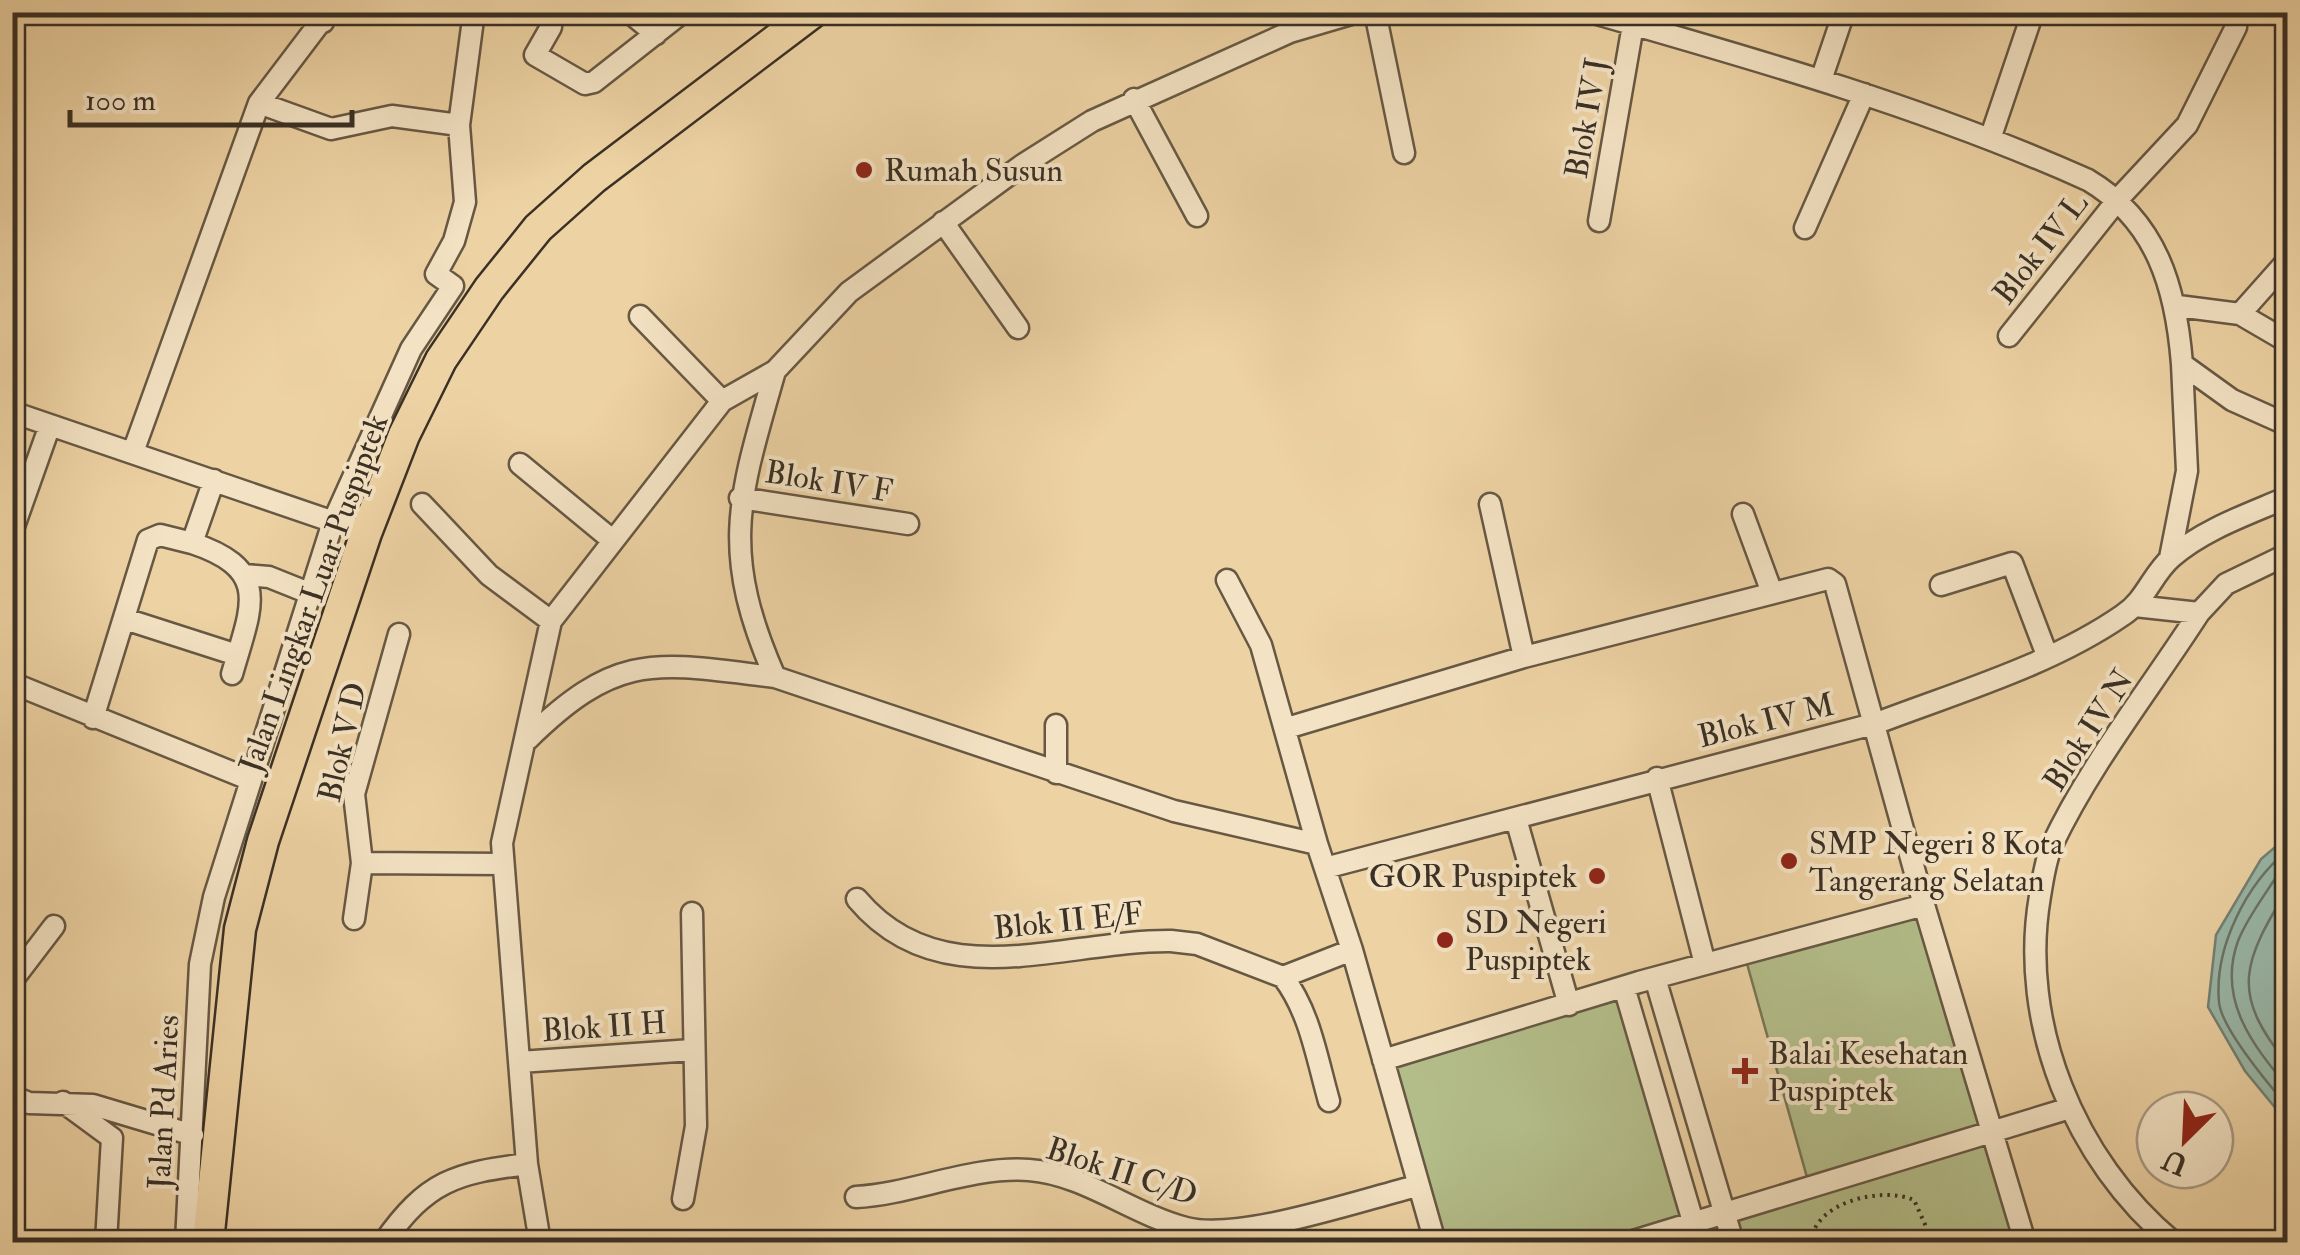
<svg xmlns="http://www.w3.org/2000/svg" width="2300" height="1255" viewBox="0 0 2300 1255" font-family="'IM FELL Double Pica',serif">
<rect width="100%" height="100%" fill="#edd2a3"/>
<filter id="stains"><feTurbulence type="fractalNoise" baseFrequency=".002" numOctaves="4"/><feColorMatrix values="0 0 0 0 .2 0 0 0 0 .09 0 0 0 0 .02 0 0 0 .5 -.17"/></filter>
<radialGradient id="worn" r=".72"><stop offset=".6" stop-color="#630" stop-opacity="0"/><stop offset="1" stop-color="#630" stop-opacity=".3"/></radialGradient>
<path fill="#b3bd89" stroke="#767657" stroke-width="2.5" d="M 1925,905 L 2019,1242 L 1737,1242 L 1728,1211 L 1810,1188 L 1744,953 Z
M 1622,999 L 1690,1242 L 1441,1242 L 1391,1062 Z"/>
<path fill="#99b7a8" stroke="#738174" stroke-width="2.5" d="M 2287,837 L 2287,1122 L 2245,1071 L 2208,1007 L 2216,935 L 2261,859 Z"/>
<g fill="none" stroke-linecap="round" stroke-linejoin="round">
<path stroke="#6a7466" stroke-width="2.5" d="M 2288,850 C 2246,884 2214,948 2219,1002 C 2221,1028 2270,1086 2288,1107
M 2288,866 L 2278,874 C 2265,895 2247,918 2238,941 C 2217,999 2252,1045 2288,1087
M 2288,888 C 2244,961 2228,992 2288,1064"/>
<defs>
<path id="minor" d="M 301,12 L 323,22
M 629,12 L 656,34
M 1375,12 L 1404,153
M 1590,12 C 1758,60 1927,108 2088,180 C 2157,221 2176,288 2182,364 L 2232,400 L 2288,425
M 551,27 L 535,55 L 585,84 L 594,82 L 683,12
M 1821,80 L 1844,12
M 1134,99 L 1197,216
M 259,103 L 331,129 L 392,116 L 459,125
M 1990,139 L 2033,12
M 1599,221 L 1633,25
M 943,222 L 1018,328
M 1805,228 L 1864,94
M 2178,306 L 2240,314 L 2288,342
M 2240,314 L 2288,260
M 640,316 L 722,401
M 2009,336 L 2119,198 L 2187,125 L 2236,27
M 775,371 C 739,497 719,550 775,677 L 1174,811 L 1317,844 L 1352,950 L 1435,1242
M 12,412 L 366,533
M 133,452 L 259,103 L 328,12
M 520,464 L 611,539
M 740,498 L 908,524
M 422,504 L 489,575 L 551,621
M 1490,504 L 1524,657
M 1743,514 L 1771,590
M 12,532 L 50,425
M 192,543 C 273,570 251,607 232,674
M 2170,558 L 2187,471 L 2182,364
M 245,575 L 269,577 L 309,593
M 1227,580 L 1261,645 L 1317,844
M 1941,585 L 2012,563 L 2047,655
M 2135,606 L 2199,613
M 125,619 L 237,655
M 12,683 L 251,780
M 93,718 L 148,540 L 160,535 L 192,543 L 214,480
M 1287,728 L 1524,657 L 1828,579 L 1835,584 L 1924,905 L 1639,982 L 1383,1060
M 528,739 C 619,650 656,663 775,677
M 1056,773 L 1056,725
M 1657,778 L 1705,964
M 1516,819 L 1569,1005
M 362,863 L 503,864
M 1325,868 L 1877,723 C 1958,692 2051,665 2123,615 C 2146,600 2152,574 2172,557 C 2204,529 2249,514 2288,497
M 857,899 C 940,998 1063,940 1171,941 L 1197,944 L 1283,977 L 1352,950
M 1924,905 L 2025,1242
M 354,919 L 362,863 L 354,794 L 399,634
M 1283,977 C 1310,1012 1317,1059 1329,1101
M 1655,978 L 1733,1242
M 12,981 L 54,926
M 1624,987 L 1699,1242
M 520,1062 L 692,1050
M 12,1096 L 29,1103 L 93,1105 L 193,1135
M 63,1102 L 112,1138 L 106,1242
M 856,1197 C 913,1194 970,1166 1029,1170 C 1084,1174 1132,1214 1186,1228 C 1239,1242 1360,1200 1417,1186
M 683,1199 L 696,1126 L 692,913
M 186,1242 L 200,964 L 214,897 L 333,522 L 411,349 L 453,286 L 436,274 L 454,241 L 465,202 L 459,125 L 474,12
M 384,1242 C 427,1181 455,1173 527,1164
M 540,1242 L 527,1164 L 502,843 L 551,621 L 722,401 L 775,371 L 849,292 L 1021,166 L 1092,121 L 1290,32 L 1358,12
M 1630,1242 L 2070,1108
M 2173,1242 C 2075,1161 2018,1023 2040,896 C 2043,879 2045,861 2052,845 C 2091,763 2150,689 2199,613 L 2226,584 L 2288,554"/>
<path id="primary" d="M 208,1242 L 240,929 L 263,841 L 366,533 L 404,435 L 441,360 L 489,289 L 538,228 L 594,178 L 813,12"/>
</defs>
<use href="#minor" stroke="#675844" stroke-width="25"/>
<use href="#primary" stroke="#3a3025" stroke-width="35"/>
<path stroke="#3a3025" stroke-width="4" stroke-dasharray="2.5 5" stroke-linecap="butt" d="M 1791,1242 L 1809,1238
M 1811,1242 C 1814,1202 1882,1186 1914,1200 L 1933,1242"/>
<use href="#minor" stroke="#f3e2c3" stroke-width="20"/>
<use href="#primary" stroke="#edd2a3" stroke-width="30"/>
</g>
<g fill="#8f2418" stroke="#f3e2c3" stroke-width="4">
<circle cx="864" cy="170" r="10"/>
<circle cx="1789" cy="861" r="10"/>
<circle cx="1597" cy="876" r="10"/>
<circle cx="1445" cy="940" r="10"/>
<path d="M1740 1056h10v10h10v10h-10v10h-10v-10h-10v-10h10z"/>
</g>
<g text-anchor="middle" stroke-width="8" stroke-linejoin="round" paint-order="stroke">
<g font-size="32" fill="#3a3025" stroke="#f3e2c3">
<text transform="translate(1586 118) rotate(-80)" y="11">Blok IV J</text>
<text transform="translate(2040 248) rotate(-52)" y="11">Blok IV L</text>
<text transform="translate(829 481) rotate(9)" y="11">Blok IV F</text>
<text transform="translate(313 593) rotate(-70)" y="11">Jalan Lingkar Luar Puspiptek</text>
<text transform="translate(1766 720) rotate(-14)" y="11">Blok IV M</text>
<text transform="translate(2088 730) rotate(-57)" y="11">Blok IV N</text>
<text transform="translate(342 742) rotate(-77)" y="11">Blok V D</text>
<text transform="translate(1068 920) rotate(-6)" y="11">Blok II E/F</text>
<text transform="translate(604 1026) rotate(-4)" y="11">Blok II H</text>
<text transform="translate(163 1102) rotate(-87)" y="11">Jalan Pd Aries</text>
<text transform="translate(1122 1171) rotate(18)" y="11">Blok II C/D</text>
</g>
<g font-size="32" fill="#3a3025" stroke="#f3e2c3" text-anchor="start">
<text x="884" y="181">Rumah Susun</text>
<text x="1809" y="854">SMP Negeri 8 Kota<tspan x="1809" dy="37">Tangerang Selatan</tspan></text>
<text x="1577" y="887" text-anchor="end">GOR Puspiptek</text>
<text x="1465" y="933">SD Negeri<tspan x="1465" dy="37">Puspiptek</tspan></text>
<text x="1768" y="1064">Balai Kesehatan<tspan x="1768" dy="37">Puspiptek</tspan></text>
</g>
</g>
<rect width="2300" height="1255" fill="none" stroke="#edd2a3" stroke-width="50"/>
<rect x="15" y="15" width="2270" height="1225" fill="none" stroke="#3a3025" stroke-width="5"/>
<rect x="25" y="25" width="2250" height="1205" fill="none" stroke="#3a3025" stroke-width="2.5"/>
<g transform="translate(2185 1140) rotate(204)"><circle r="48" fill="#f3e2c3" stroke="#a99b84" stroke-width="2.5"/>
<path d="M0-8L18 38L0 25L-18 38Z" fill="#8f2418"/>
<text y="-15" font-size="28" font-weight="bold" text-anchor="middle" fill="#3a3025">U</text>
</g>
<path d="M70 110v15h282v-15" fill="none" stroke="#3a3025" stroke-width="5"/>
<text x="85" y="110" font-size="30" fill="#3a3025" stroke="#f3e2c3" stroke-width="8" paint-order="stroke">100 m</text>
<rect width="100%" height="100%" filter="url(#stains)"/>
<rect width="100%" height="100%" fill="url(#worn)"/>
</svg>
